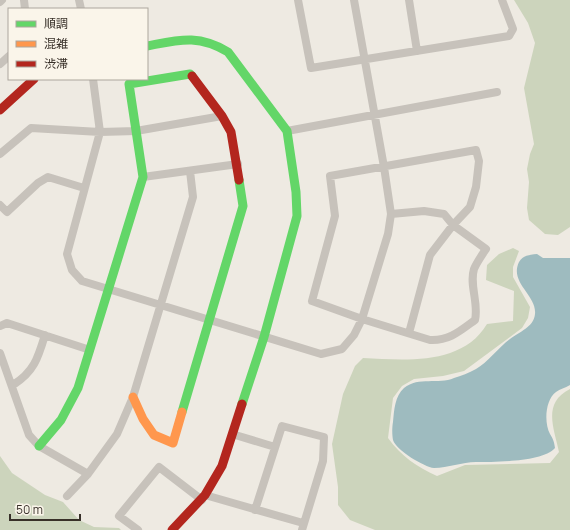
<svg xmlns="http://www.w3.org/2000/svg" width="570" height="530" viewBox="0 0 570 530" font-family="Manrope,'Noto Sans JP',sans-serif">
<rect width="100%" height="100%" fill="#eeeae2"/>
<path fill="#ccd4bc" d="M 514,0 L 570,0 L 570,227 L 558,235 L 545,234 L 529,220 L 527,208 L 529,182 L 527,169 L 530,154 L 534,144 L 524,88 L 535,43 L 528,23 Z
M 513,248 L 519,251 L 513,267 L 513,277 L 530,307 L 528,318 L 522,328 L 464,371 L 443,376 L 414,379 L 402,386 L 393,398 L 388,438 C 401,456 417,467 437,476 L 465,465 L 550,463 L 559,452 C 554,428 542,403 570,389 L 570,530 L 375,530 L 350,520 L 338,505 L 338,487 L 332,444 L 343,394 L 355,366 L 363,358 C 405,360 462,366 487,324 L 513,321 L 514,291 L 486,280 L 487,265 L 499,254 Z
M 0,456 L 12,473 L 45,495 L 63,502 L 79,520 L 94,527 L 119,528 L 121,530 L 0,530 Z"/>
<path fill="#9ebbbf" d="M 537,254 L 543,258 L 570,258 L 570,385 C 565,388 560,389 556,392 C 545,400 544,423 550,434 C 553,439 554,441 555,448 C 543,462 495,462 476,462 C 462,462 448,468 434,468 C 424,467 396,450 393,440 C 392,435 392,427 393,422 C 394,410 395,396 404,388 C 419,376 438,385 454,378 C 461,376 469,373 476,369 C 487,363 499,347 510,339 C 519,332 534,327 535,314 C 537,295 509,283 519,262 C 523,255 529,255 537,254 Z"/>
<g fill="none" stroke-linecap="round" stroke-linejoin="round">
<path stroke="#c7c2bb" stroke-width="8" d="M 24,0 L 25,9
M 79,0 L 81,9
M 298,0 L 311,68 L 509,36 L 513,29 L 502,0
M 409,0 L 417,51
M 0,2 L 2,0
M 0,64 L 9,56
M 93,79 L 100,132 L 67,254 L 72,270 L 82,281 L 321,354 L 342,349 L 354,335 L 362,319 L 388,234 L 391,214 L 384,167 L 354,0
M 287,131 L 497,92
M 0,154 L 31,128 L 100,132 L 136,131 L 222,116
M 143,177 L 238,164
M 0,205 L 7,212 L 38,183 L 48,177 L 84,188
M 391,214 L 424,211 L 444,214 L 453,225 L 486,249 C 482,255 477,262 474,269 C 469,285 479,303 475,320 C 460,331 449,341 430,340 L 362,319 L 312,301 L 335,216 L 330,176 L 476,150 L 479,161 L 476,187 L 470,207 L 453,225 L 430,255 L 409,333
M 0,326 L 7,323 L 90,350
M 0,353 L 29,435 L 39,446 L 88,474
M 13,385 C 34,372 38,358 45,335
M 232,434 L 275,447
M 205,495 L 303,523
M 67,496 L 88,474 L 117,434 L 133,397 L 193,197 L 190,171
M 255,510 L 282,426 L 324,437 L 323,461 L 302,530
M 138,530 L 119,516 L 159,467 L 202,500"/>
<path stroke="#63d668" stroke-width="9" d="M 147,46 C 179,40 198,34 228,52 L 287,131 L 296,192 L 297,216 L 264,337 L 242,404
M 182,412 L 243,206 L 239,180
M 39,446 L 61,420 L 78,388 L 143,177 L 129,84 L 190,74 L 192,76"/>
<path stroke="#ff974d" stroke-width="9" d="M 133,397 L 143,419 L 154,435 L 173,443 L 182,412"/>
<path stroke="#b3261e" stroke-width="9" d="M 192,76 L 222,116 L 231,132 L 239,180
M 0,110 L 34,79
M 172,530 L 205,495 L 222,466 L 242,404"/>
</g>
<rect x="8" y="8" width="140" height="72" fill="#faf5ea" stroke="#aca69d"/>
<rect x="16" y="21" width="20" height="6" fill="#63d668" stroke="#aca69d"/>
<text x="44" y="28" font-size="12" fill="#383029">順調</text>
<rect x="16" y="41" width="20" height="6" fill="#ff974d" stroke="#aca69d"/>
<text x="44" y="48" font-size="12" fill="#383029">混雑</text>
<rect x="16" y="61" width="20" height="6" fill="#b3261e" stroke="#aca69d"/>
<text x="44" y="68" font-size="12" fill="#383029">渋滞</text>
<path d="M10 514v6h70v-6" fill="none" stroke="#383029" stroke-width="2"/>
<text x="16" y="514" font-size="12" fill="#383029" stroke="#faf5ea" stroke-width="3" paint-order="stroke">50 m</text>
</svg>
